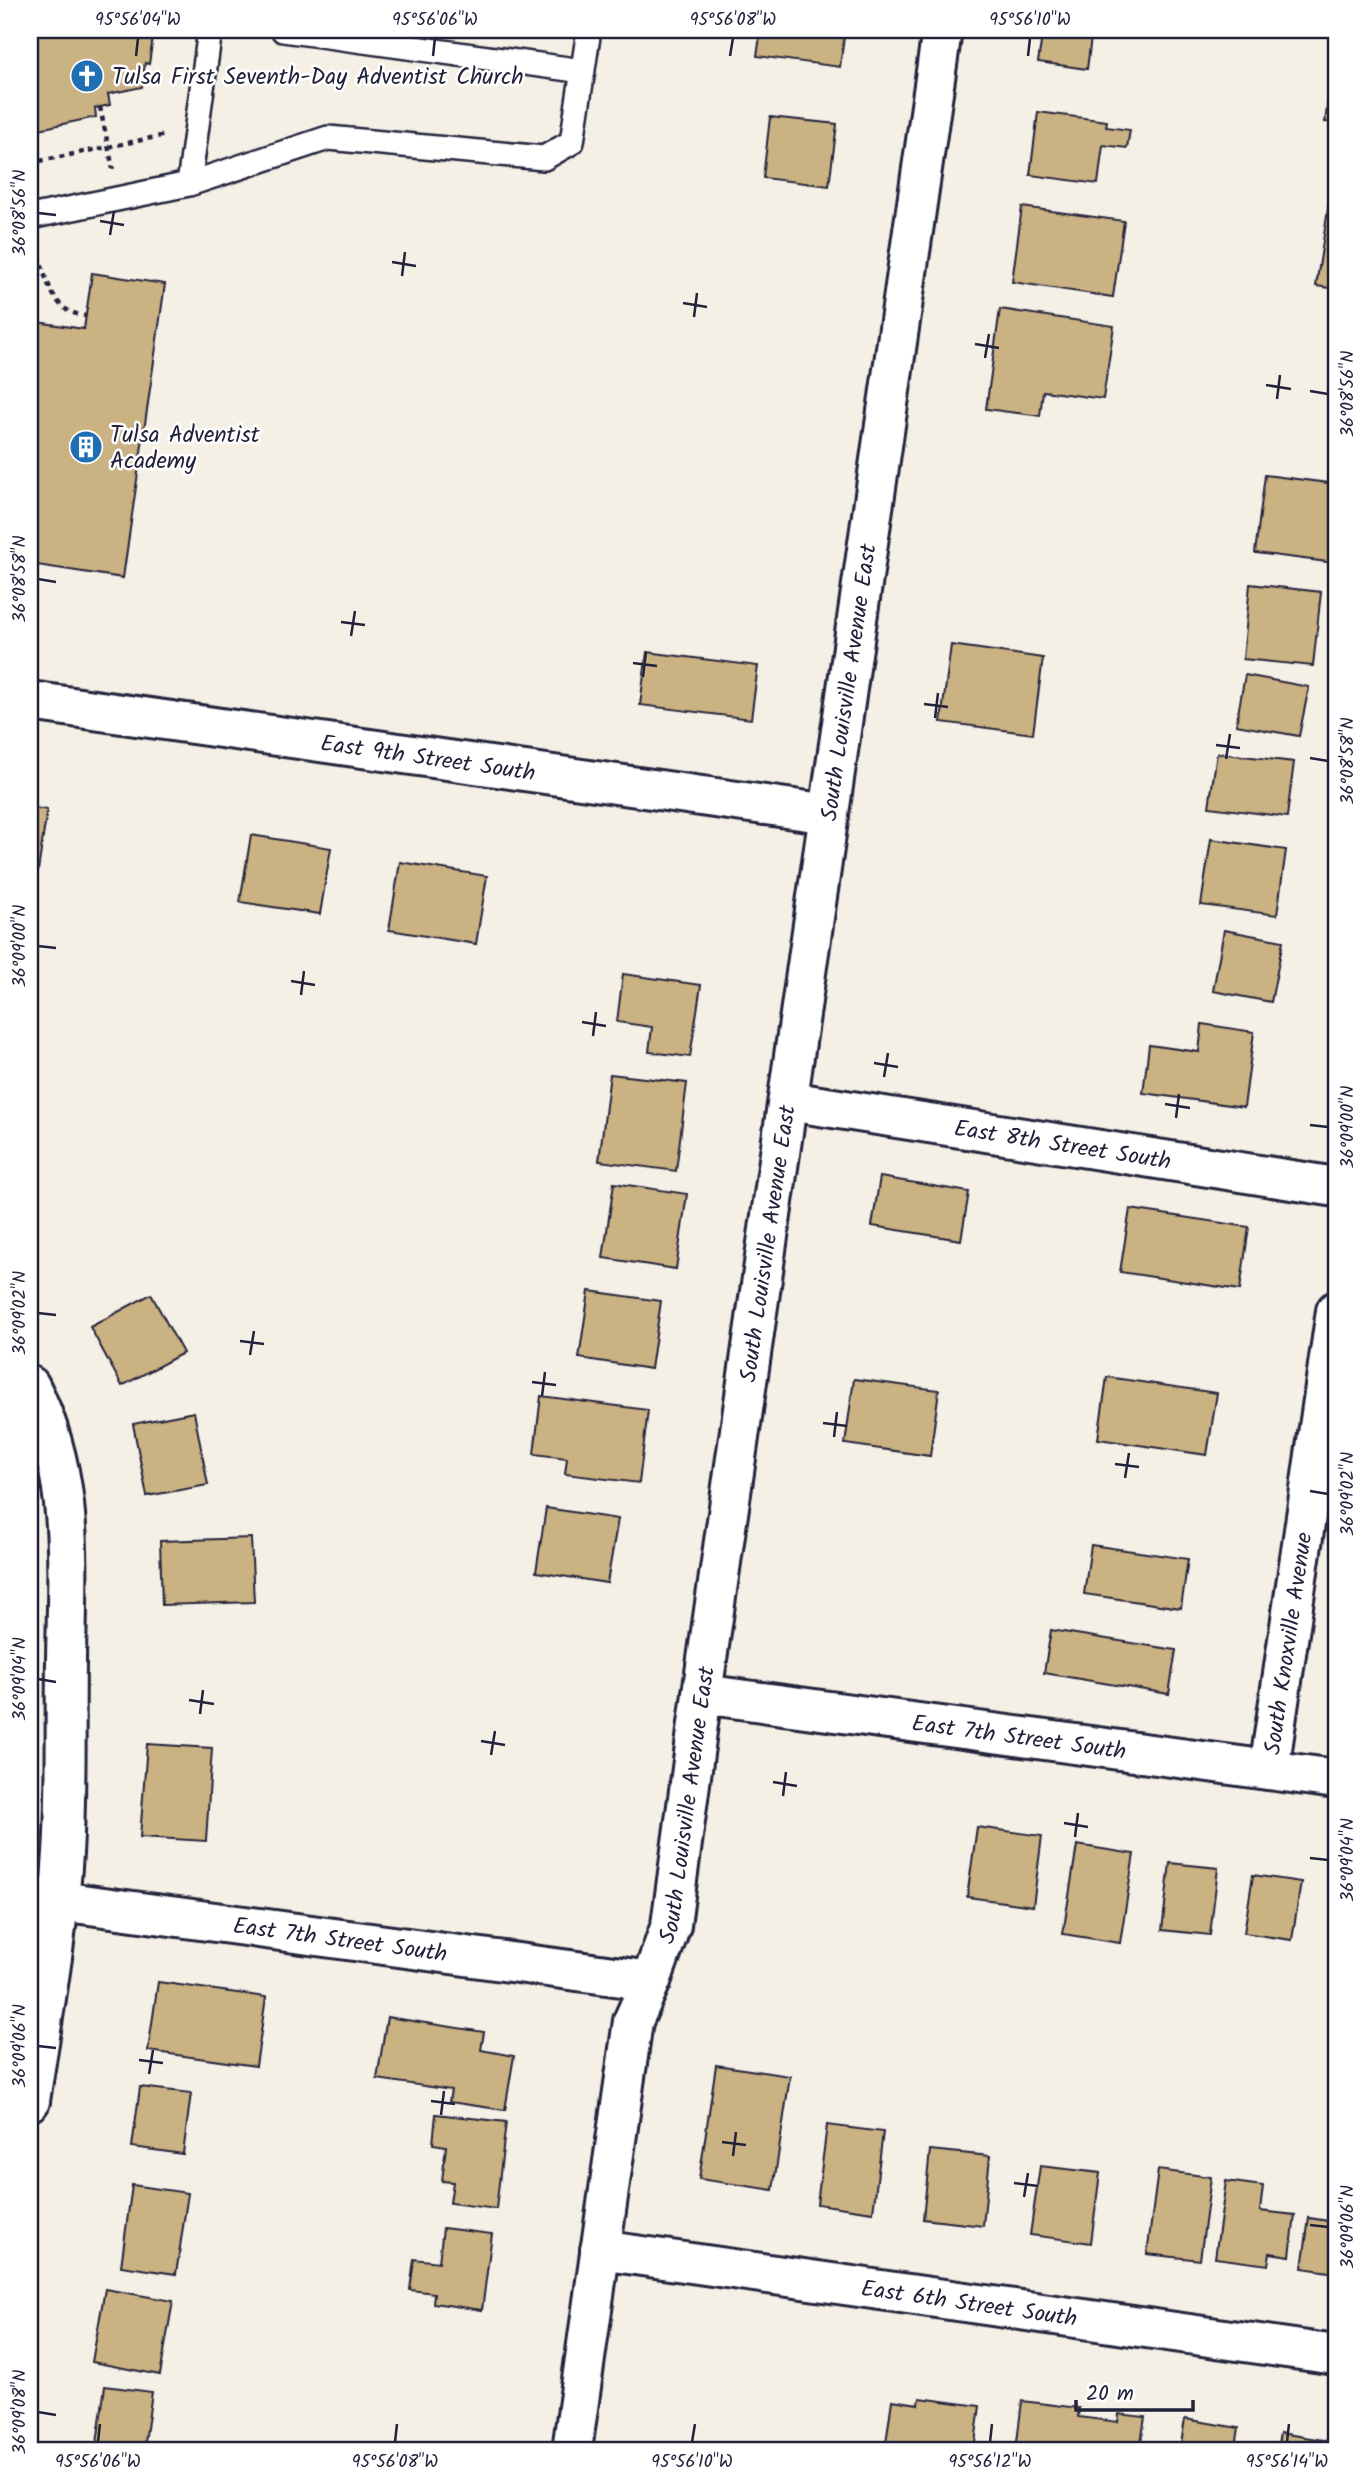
<svg xmlns="http://www.w3.org/2000/svg" width="1366" height="2480" viewBox="0 0 1366 2480" font-family="Kalam,sans-serif">
<rect width="100%" height="100%" fill="#f5f0e6"/>
<filter id="ink" filterUnits="userSpaceOnUse"><feTurbulence type="fractalNoise" baseFrequency=".0143" numOctaves="2"/><feDisplacementMap in="SourceGraphic" scale="14" xChannelSelector="R" yChannelSelector="G"/><feConvolveMatrix kernelMatrix="1 2 1 2 8 2 1 2 1" color-interpolation-filters="sRGB"/></filter>
<g filter="url(#ink)">
<path fill="#cbb282" stroke="#22223b" stroke-width="2" d="M 30,30 L 154,30 L 149,64 L 145,63 L 142,87 L 108,94 L 110,105 L 95,108 L 96,117 L 30,131 Z
M 761,30 L 845,30 L 840,67 L 757,56 Z
M 1043,30 L 1092,30 L 1087,69 L 1038,62 Z
M 1332,70 L 1336,71 L 1336,123 L 1325,122 Z
M 1038,112 L 1107,121 L 1106,127 L 1130,130 L 1127,148 L 1103,145 L 1098,184 L 1030,175 Z
M 770,117 L 837,124 L 829,186 L 763,178 Z
M 1329,203 L 1336,205 L 1336,289 L 1316,286 Z
M 1022,207 L 1124,221 L 1113,297 L 1012,282 Z
M 92,273 L 165,284 L 123,578 L 30,564 L 30,321 L 84,329 Z
M 1000,309 L 1114,326 L 1103,399 L 1043,391 L 1040,416 L 986,409 Z
M 1265,475 L 1336,484 L 1336,563 L 1255,553 Z
M 1250,584 L 1321,592 L 1313,666 L 1243,659 Z
M 951,645 L 1043,658 L 1033,734 L 941,722 Z
M 647,652 L 758,666 L 751,719 L 640,705 Z
M 1245,675 L 1309,687 L 1299,736 L 1236,725 Z
M 1217,753 L 1294,762 L 1287,817 L 1209,807 Z
M 30,807 L 47,810 L 38,871 L 30,870 Z
M 251,835 L 331,848 L 320,914 L 240,902 Z
M 1211,839 L 1286,850 L 1277,915 L 1201,905 Z
M 400,862 L 487,876 L 476,944 L 389,930 Z
M 1224,930 L 1283,941 L 1271,1002 L 1213,991 Z
M 623,974 L 701,985 L 690,1057 L 649,1052 L 652,1027 L 617,1022 Z
M 1202,1024 L 1254,1032 L 1244,1107 L 1143,1093 L 1149,1045 L 1199,1052 Z
M 610,1074 L 687,1083 L 676,1171 L 599,1161 Z
M 880,1177 L 969,1192 L 961,1240 L 872,1226 Z
M 614,1183 L 687,1194 L 676,1269 L 603,1258 Z
M 1130,1209 L 1249,1227 L 1240,1290 L 1120,1272 Z
M 589,1291 L 661,1301 L 651,1369 L 579,1358 Z
M 151,1294 L 183,1353 L 122,1386 L 90,1327 Z
M 1107,1377 L 1217,1393 L 1207,1455 L 1098,1439 Z
M 854,1379 L 939,1390 L 930,1456 L 845,1444 Z
M 541,1396 L 648,1410 L 639,1483 L 565,1474 L 567,1458 L 534,1454 Z
M 194,1412 L 208,1485 L 147,1496 L 133,1424 Z
M 546,1508 L 618,1519 L 607,1583 L 536,1572 Z
M 251,1538 L 254,1602 L 162,1605 L 160,1541 Z
M 1091,1545 L 1188,1559 L 1181,1608 L 1084,1594 Z
M 1051,1630 L 1176,1650 L 1169,1694 L 1044,1673 Z
M 147,1744 L 212,1748 L 206,1841 L 140,1837 Z
M 977,1827 L 1042,1836 L 1033,1906 L 967,1897 Z
M 1077,1845 L 1134,1854 L 1120,1943 L 1063,1934 Z
M 1170,1863 L 1218,1868 L 1210,1935 L 1162,1930 Z
M 1253,1875 L 1301,1882 L 1292,1940 L 1244,1933 Z
M 158,1982 L 266,1997 L 256,2066 L 148,2051 Z
M 387,2017 L 484,2032 L 481,2050 L 514,2056 L 505,2110 L 449,2102 L 451,2090 L 377,2079 Z
M 716,2065 L 790,2076 L 773,2190 L 699,2179 Z
M 140,2087 L 191,2093 L 183,2154 L 132,2147 Z
M 436,2114 L 506,2122 L 496,2209 L 450,2203 L 453,2182 L 442,2181 L 446,2146 L 433,2144 Z
M 827,2125 L 883,2132 L 873,2212 L 817,2204 Z
M 930,2150 L 990,2156 L 983,2226 L 923,2219 Z
M 1040,2166 L 1100,2173 L 1091,2243 L 1030,2235 Z
M 1158,2170 L 1211,2177 L 1200,2260 L 1147,2254 Z
M 1226,2181 L 1263,2186 L 1260,2211 L 1295,2215 L 1290,2256 L 1270,2253 L 1268,2265 L 1215,2258 Z
M 1335,2181 L 1336,2182 L 1336,2211 L 1331,2210 Z
M 132,2185 L 188,2193 L 176,2274 L 121,2266 Z
M 1336,2213 L 1336,2273 L 1302,2268 L 1309,2218 L 1335,2222 Z
M 443,2228 L 492,2234 L 482,2310 L 433,2303 L 434,2293 L 410,2290 L 414,2259 L 439,2262 Z
M 105,2289 L 173,2301 L 160,2375 L 92,2362 Z
M 105,2386 L 152,2392 L 144,2450 L 96,2450 Z
M 920,2398 L 980,2406 L 974,2450 L 885,2450 L 892,2400 L 919,2404 Z
M 1022,2401 L 1079,2408 L 1078,2417 L 1118,2422 L 1119,2414 L 1145,2417 L 1140,2450 L 1016,2450 Z
M 1185,2419 L 1239,2428 L 1236,2446 L 1254,2450 L 1180,2450 Z
M 1280,2433 L 1336,2442 L 1335,2450 L 1277,2450 Z"/>
<g fill="none" stroke-linecap="round" stroke-linejoin="round">
<defs>
<path id="service" d="M 283,30 L 583,71
M 189,184 L 210,30
M 30,217 L 189,184 L 328,138 L 544,158 L 572,142 L 589,30"/>
<g id="minor">
<path id="s1" d="M 30,701 L 829,814"/>
<path id="s2" d="M 788,1101 L 1336,1187"/>
<path d="M 30,1386 C 76,1477 67,1563 66,1662 C 65,1725 67,1790 63,1853 C 58,1936 42,2019 30,2101"/>
<path id="s3" d="M 702,1694 L 1336,1779"/>
<path id="s4" d="M 1269,1770 L 1336,1311"/>
<path id="s5" d="M 30,1897 L 651,1981"/>
<path id="s6" d="M 600,2250 L 1336,2355"/>
<path id="s7" d="M 572,2450 L 633,2021 L 651,1981 L 671,1925 L 702,1694 L 942,30"/>
</g>
</defs>
<use href="#service" stroke="#22223b" stroke-width="28"/>
<use href="#minor" stroke="#22223b" stroke-width="44"/>
<path stroke="#22223b" stroke-width="4.5" stroke-dasharray="5 5" stroke-linecap="butt" d="M 100,107 L 113,169
M 30,163 L 166,135
M 37,245 C 41,265 50,302 69,311 C 74,314 81,315 86,316"/>
<use href="#service" stroke="#fff" stroke-width="23"/>
<use href="#minor" stroke="#fff" stroke-width="38"/>
</g>
</g>
<path fill="none" stroke="#22223b" stroke-width="2.5" d="M 136,56 L 138,38M 433,56 L 435,38M 730,56 L 733,38M 1028,56 L 1030,38M 38,213 L 56,215M 100,221 L 124,225M 110,235 L 114,211M 392,262 L 416,266M 402,276 L 405,252M 683,303 L 707,307M 694,317 L 697,293M 975,344 L 999,348M 985,358 L 989,334M 1266,385 L 1291,389M 1310,391 L 1328,394M 1277,399 L 1280,375M 38,579 L 56,582M 341,622 L 365,625M 351,636 L 355,611M 633,663 L 657,666M 643,677 L 646,652M 924,704 L 948,707M 935,718 L 938,693M 1216,745 L 1240,748M 1310,758 L 1328,761M 1226,759 L 1230,734M 38,946 L 56,948M 291,981 L 315,985M 301,995 L 304,971M 582,1022 L 606,1026M 593,1036 L 596,1012M 874,1063 L 898,1067M 884,1077 L 888,1053M 1165,1104 L 1190,1108M 1176,1118 L 1179,1094M 1310,1125 L 1328,1127M 38,1313 L 56,1315M 240,1341 L 264,1344M 250,1355 L 254,1331M 532,1382 L 556,1385M 542,1396 L 545,1372M 823,1423 L 847,1426M 834,1437 L 837,1412M 1115,1464 L 1139,1467M 1125,1478 L 1129,1453M 1310,1491 L 1328,1494M 38,1679 L 56,1682M 189,1700 L 214,1704M 200,1714 L 203,1690M 481,1741 L 505,1745M 491,1755 L 495,1731M 773,1782 L 797,1786M 783,1796 L 786,1772M 1064,1823 L 1088,1827M 1075,1837 L 1078,1813M 1310,1858 L 1328,1860M 38,2046 L 56,2048M 139,2060 L 163,2063M 149,2074 L 153,2050M 431,2101 L 455,2104M 441,2115 L 444,2091M 722,2142 L 746,2145M 733,2156 L 736,2132M 1014,2183 L 1038,2186M 1024,2197 L 1028,2173M 1310,2225 L 1328,2227M 38,2412 L 56,2415M 98,2442 L 100,2424M 395,2442 L 397,2424M 692,2442 L 695,2424M 990,2442 L 992,2424M 1287,2442 L 1289,2424"/>
<defs>
<symbol id="church-disc" viewBox="-11 -11 22 22"><circle r="9.5" fill="#1f6fb2" stroke="#fff"/><path d="M-1.2-6h2.4v3.5h3.3v2.4h-3.3V6h-2.4V-.1h-3.3v-2.4h3.3Z" fill="#fff"/></symbol>
<symbol id="building-disc" viewBox="-11 -11 22 22"><circle r="9.5" fill="#1f6fb2" stroke="#fff"/><path d="M-4-6H4V6H1V3H-1V6H-4ZM-2.5-4.3h1.7v1.8h-1.7ZM.8-4.3h1.7v1.8H.8ZM-2.5-1h1.7V.8h-1.7ZM.8-1h1.7V.8H.8Z" fill="#fff"/></symbol>
</defs>
<g fill-rule="evenodd">
<use href="#church-disc" x="68" y="57" width="38" height="38"/>
<use href="#building-disc" x="67" y="428" width="38" height="38"/>
</g>
<g text-anchor="middle" stroke-width="5" stroke-linejoin="round" paint-order="stroke">
<g font-size="23" fill="#22223b" stroke="#fff" text-anchor="start">
<text x="112" y="84">Tulsa First Seventh-Day Adventist Church</text>
<text x="110" y="442">Tulsa Adventist<tspan x="110" dy="26">Academy</tspan></text>
</g>
<g font-size="23" fill="#22223b" stroke="#fff">
<text dy="8" stroke="none"><textPath href="#s7" startOffset="1792">South Louisville Avenue East</textPath></text>
<text dy="8" stroke="none"><textPath href="#s1" startOffset="402">East 9th Street South</textPath></text>
<text dy="8" stroke="none"><textPath href="#s2" startOffset="278">East 8th Street South</textPath></text>
<text dy="8" stroke="none"><textPath href="#s7" startOffset="1225">South Louisville Avenue East</textPath></text>
<text dy="8" stroke="none"><textPath href="#s4" startOffset="128">South Knoxville Avenue</textPath></text>
<text dy="8" stroke="none"><textPath href="#s3" startOffset="320">East 7th Street South</textPath></text>
<text dy="8" stroke="none"><textPath href="#s7" startOffset="658">South Louisville Avenue East</textPath></text>
<text dy="8" stroke="none"><textPath href="#s5" startOffset="313">East 7th Street South</textPath></text>
<text dy="8" stroke="none"><textPath href="#s6" startOffset="373">East 6th Street South</textPath></text>
</g>
</g>
<rect width="1366" height="2480" fill="none" stroke="#fff" stroke-width="77"/>
<path d="M1076 2400v10h117v-10" fill="none" stroke="#22223b" stroke-width="3.5"/>
<text x="1086" y="2400" font-size="21" fill="#22223b" stroke="#ffffff" stroke-width="5" paint-order="stroke">20 m</text>
<rect x="38" y="38" width="1290" height="2404" fill="none" stroke="#22223b" stroke-width="2.5"/>
<g font-size="18" text-anchor="middle" fill="#22223b">
<text x="138" y="25">95°56'04"W</text>
<text x="435" y="25">95°56'06"W</text>
<text x="733" y="25">95°56'08"W</text>
<text x="1030" y="25">95°56'10"W</text>
<text transform="translate(19 213) rotate(-90)" y="6">36°08'56"N</text>
<text transform="translate(1347 394) rotate(-90)" y="6">36°08'56"N</text>
<text transform="translate(19 579) rotate(-90)" y="6">36°08'58"N</text>
<text transform="translate(1347 761) rotate(-90)" y="6">36°08'58"N</text>
<text transform="translate(19 946) rotate(-90)" y="6">36°09'00"N</text>
<text transform="translate(1347 1127) rotate(-90)" y="6">36°09'00"N</text>
<text transform="translate(19 1313) rotate(-90)" y="6">36°09'02"N</text>
<text transform="translate(1347 1494) rotate(-90)" y="6">36°09'02"N</text>
<text transform="translate(19 1679) rotate(-90)" y="6">36°09'04"N</text>
<text transform="translate(1347 1860) rotate(-90)" y="6">36°09'04"N</text>
<text transform="translate(19 2046) rotate(-90)" y="6">36°09'06"N</text>
<text transform="translate(1347 2227) rotate(-90)" y="6">36°09'06"N</text>
<text transform="translate(19 2412) rotate(-90)" y="6">36°09'08"N</text>
<text x="98" y="2467">95°56'06"W</text>
<text x="395" y="2467">95°56'08"W</text>
<text x="692" y="2467">95°56'10"W</text>
<text x="990" y="2467">95°56'12"W</text>
<text x="1287" y="2467">95°56'14"W</text>
</g>
</svg>
